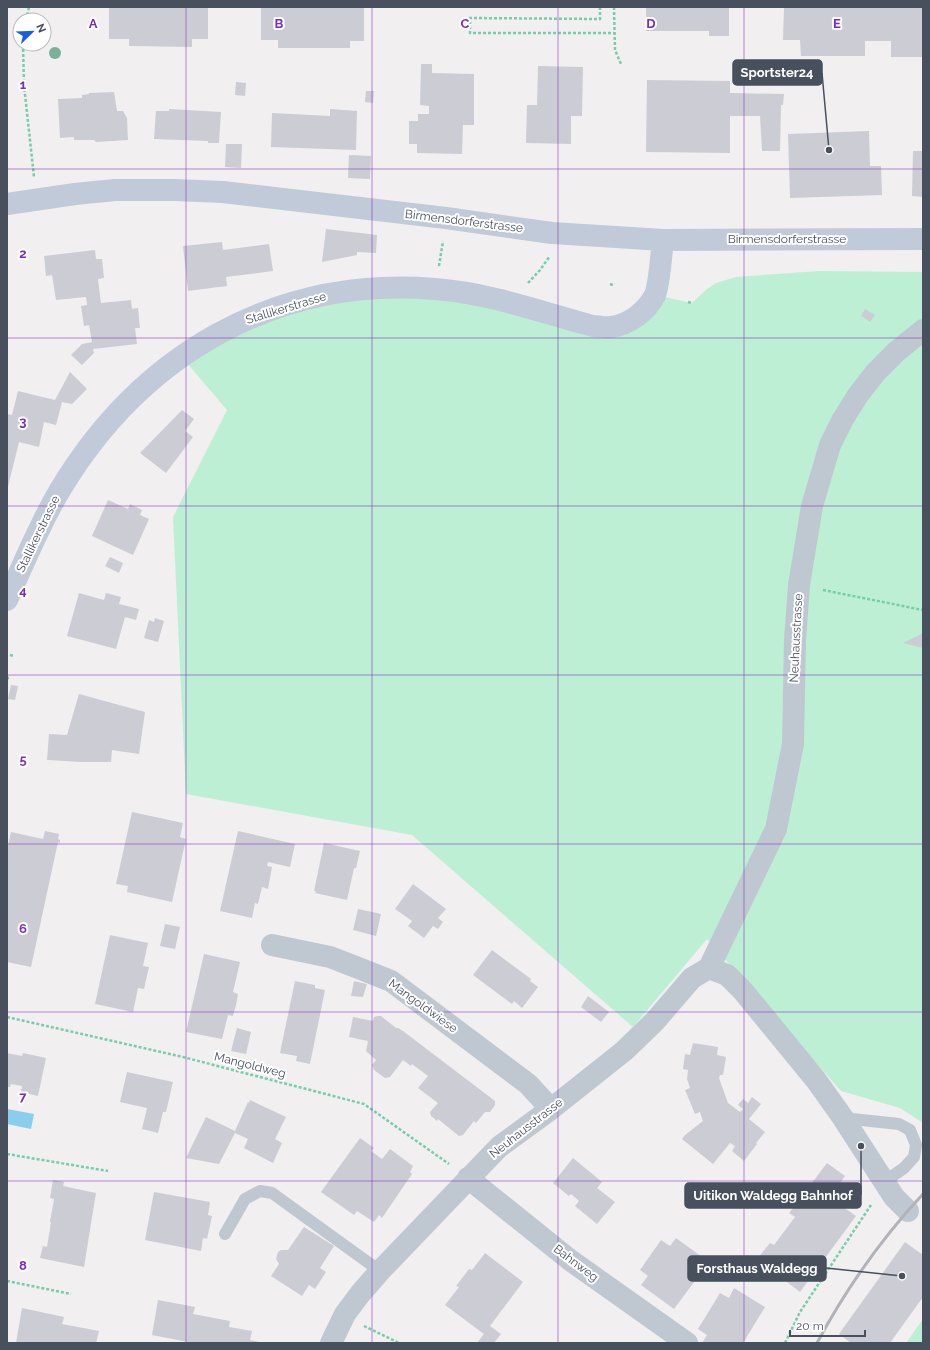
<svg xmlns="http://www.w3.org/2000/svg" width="930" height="1350" viewBox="0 0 930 1350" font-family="Raleway,sans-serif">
<rect width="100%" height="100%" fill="#f1efef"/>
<path fill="#bdefd5" d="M 819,271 L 923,272 L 923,1123 L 900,1108 L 841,1091 L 707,939 L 633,1027 L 412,835 L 186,794 L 173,517 L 227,410 L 181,356 L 240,322 L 404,287 L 610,328 L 655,295 L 692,303 L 707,289 L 716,283 L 736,277 Z
M 923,1319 L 923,1343 L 906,1343 Z"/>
<path fill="#8aceed" d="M 7,1109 L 34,1114 L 31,1129 L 7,1124 Z"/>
<path fill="#cccdd4" d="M 109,7 L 208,7 L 208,39 L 192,39 L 192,47 L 129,46 L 129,39 L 109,39 Z
M 261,7 L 364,7 L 364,41 L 350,41 L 350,48 L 278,48 L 278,40 L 261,40 Z
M 646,7 L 729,7 L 729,36 L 709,36 L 709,31 L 646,31 Z
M 784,7 L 923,7 L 923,57 L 891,57 L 891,41 L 865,41 L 865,56 L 801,56 L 800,40 L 783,40 Z
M 421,64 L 432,64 L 432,73 L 474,74 L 474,125 L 463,125 L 462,154 L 417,153 L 417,144 L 409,144 L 409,121 L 418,121 L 418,114 L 429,114 L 429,106 L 420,105 Z
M 538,66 L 583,67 L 582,116 L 571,116 L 571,144 L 526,143 L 527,105 L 537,105 Z
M 647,80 L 730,81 L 730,93 L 784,94 L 783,105 L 781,105 L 780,151 L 762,151 L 760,116 L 730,116 L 730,153 L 646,152 Z
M 236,82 L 246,83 L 245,96 L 235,95 Z
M 366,91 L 374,91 L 373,103 L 365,102 Z
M 114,92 L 117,111 L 123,111 L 127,118 L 128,140 L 96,142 L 94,140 L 74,140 L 74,137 L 60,138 L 58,99 L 82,98 L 82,95 L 89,94 L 89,93 Z
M 169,109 L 221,112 L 219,143 L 208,143 L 208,141 L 154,139 L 156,111 L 169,111 Z
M 330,109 L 357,111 L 356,150 L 271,147 L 272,113 L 330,116 Z
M 869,131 L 870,166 L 881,166 L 882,195 L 790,198 L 788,134 Z
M 226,144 L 242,144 L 241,168 L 225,167 Z
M 913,151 L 923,151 L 923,197 L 912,196 Z
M 349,155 L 371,156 L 370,179 L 348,178 Z
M 326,229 L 377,235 L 376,253 L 357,252 L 357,255 L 322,262 Z
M 222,242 L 223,250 L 269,244 L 273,271 L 226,277 L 227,286 L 188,291 L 183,246 Z
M 95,250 L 96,259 L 102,259 L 104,278 L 98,279 L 101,303 L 131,300 L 132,309 L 138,308 L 140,328 L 135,328 L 137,344 L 93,349 L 94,353 L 82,365 L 71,355 L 82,344 L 92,342 L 89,325 L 84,326 L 81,306 L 87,305 L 86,297 L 56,300 L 52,275 L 46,276 L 44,256 Z
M 865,309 L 875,315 L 870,322 L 861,316 Z
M 70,372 L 87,389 L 72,404 L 62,402 L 56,425 L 44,422 L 39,447 L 19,442 L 7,491 L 7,414 L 12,415 L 18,391 L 55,400 Z
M 182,410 L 194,419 L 185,431 L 193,437 L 166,473 L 140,453 Z
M 108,500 L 128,509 L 130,504 L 142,510 L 140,515 L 149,519 L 133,555 L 92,536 Z
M 110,557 L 123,563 L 119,573 L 105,566 Z
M 79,593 L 104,600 L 106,593 L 121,597 L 119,604 L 139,609 L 136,620 L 125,617 L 116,649 L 67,636 Z
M 155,618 L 164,621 L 158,642 L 144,638 L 149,620 L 154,622 Z
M 923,633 L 923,648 L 903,643 Z
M 11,685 L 18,686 L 15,700 L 8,699 Z
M 79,694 L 145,712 L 139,754 L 112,750 L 111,762 L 81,762 L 47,760 L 49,734 L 67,735 Z
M 132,812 L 183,823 L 180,837 L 186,839 L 172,902 L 127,892 L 128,886 L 116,884 Z
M 45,831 L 59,834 L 58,839 L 60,840 L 60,843 L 58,842 L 31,967 L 7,962 L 7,850 L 11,832 L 43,839 Z
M 238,831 L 295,844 L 290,867 L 268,862 L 267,866 L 272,867 L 268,889 L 262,887 L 258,904 L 255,903 L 252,918 L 220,911 Z
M 324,843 L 360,851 L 356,868 L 354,868 L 347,900 L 315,893 L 316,891 L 314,891 Z
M 413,884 L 446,909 L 438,918 L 443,922 L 438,929 L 433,926 L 424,938 L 408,926 L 412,921 L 395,909 Z
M 358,909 L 381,914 L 376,936 L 353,930 Z
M 165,924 L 180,927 L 175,949 L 160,946 Z
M 110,935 L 148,943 L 143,966 L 149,967 L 144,989 L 138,988 L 133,1012 L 95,1004 Z
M 492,950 L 531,979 L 530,981 L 538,987 L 522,1008 L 514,1001 L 512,1004 L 473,975 Z
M 204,954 L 240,962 L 233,992 L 238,994 L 236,1005 L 233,1016 L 228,1015 L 222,1039 L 186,1032 Z
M 295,981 L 315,985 L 315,988 L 325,990 L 310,1064 L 296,1061 L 297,1056 L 280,1053 Z
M 354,981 L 367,984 L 363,997 L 351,996 Z
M 588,996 L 609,1012 L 601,1022 L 581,1007 Z
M 378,1016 L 381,1016 L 396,1028 L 398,1028 L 403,1031 L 495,1101 L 495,1105 L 490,1112 L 485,1112 L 476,1123 L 474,1121 L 463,1135 L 459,1136 L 438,1119 L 437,1121 L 431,1116 L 430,1112 L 438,1103 L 418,1088 L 428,1076 L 412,1064 L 411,1066 L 403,1060 L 390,1077 L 385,1078 L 374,1070 L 372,1065 L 376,1060 L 366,1051 L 368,1041 L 349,1037 L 353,1017 L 373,1021 L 374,1017 Z
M 237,1028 L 251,1032 L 246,1054 L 231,1051 Z
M 693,1043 L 718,1047 L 717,1055 L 726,1057 L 723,1075 L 720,1075 L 719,1078 L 728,1103 L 740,1112 L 743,1109 L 738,1105 L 743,1099 L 748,1103 L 752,1097 L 761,1104 L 749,1119 L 765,1132 L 756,1143 L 757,1144 L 744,1161 L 732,1151 L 735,1146 L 730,1143 L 713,1164 L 682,1139 L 685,1135 L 703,1121 L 700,1112 L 695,1114 L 685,1090 L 690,1088 L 687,1079 L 688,1070 L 683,1069 L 685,1054 L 690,1055 Z
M 7,1053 L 22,1056 L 23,1053 L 46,1058 L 38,1096 L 21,1092 L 22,1086 L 11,1084 L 10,1087 L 7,1087 Z
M 127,1072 L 173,1082 L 166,1112 L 163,1112 L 158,1133 L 142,1129 L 147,1108 L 120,1102 Z
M 250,1100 L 286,1117 L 275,1139 L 282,1143 L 273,1163 L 244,1148 L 248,1139 L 235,1133 L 219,1164 L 186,1158 L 206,1117 L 235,1131 L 248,1102 L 249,1103 Z
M 360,1138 L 374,1148 L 371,1151 L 382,1159 L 390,1149 L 413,1166 L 410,1172 L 412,1174 L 382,1218 L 379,1215 L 374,1222 L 357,1211 L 354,1215 L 321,1192 Z
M 573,1158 L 602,1182 L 597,1188 L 615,1202 L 597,1224 L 575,1206 L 579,1201 L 571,1194 L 569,1196 L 553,1183 Z
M 827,1163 L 845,1176 L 832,1194 L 839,1199 L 836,1202 L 856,1216 L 800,1292 L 757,1259 L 770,1243 L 774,1245 L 795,1217 L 789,1213 Z
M 53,1180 L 64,1182 L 63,1186 L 96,1193 L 84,1267 L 40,1258 L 43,1246 L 47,1247 L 51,1222 L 50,1222 L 54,1199 L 50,1198 Z
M 154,1192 L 210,1202 L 208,1215 L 212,1216 L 207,1239 L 203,1238 L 201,1251 L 145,1240 Z
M 304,1227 L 334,1246 L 320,1268 L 326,1272 L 315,1289 L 309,1285 L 302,1296 L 271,1276 L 279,1264 L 276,1259 L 278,1252 L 281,1250 L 288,1250 Z
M 676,1238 L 709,1262 L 674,1309 L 641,1285 L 648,1276 L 640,1270 L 661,1240 L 670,1246 Z
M 905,1242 L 923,1255 L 923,1297 L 890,1343 L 851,1343 L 839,1334 Z
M 485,1253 L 523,1282 L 490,1326 L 501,1334 L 494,1343 L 477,1343 L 484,1334 L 445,1305 L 459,1287 L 456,1286 L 469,1269 L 472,1270 Z
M 734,1288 L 765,1307 L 743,1343 L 702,1343 L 707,1335 L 698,1329 L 720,1293 L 729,1298 Z
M 158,1300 L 195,1307 L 193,1314 L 230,1321 L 229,1327 L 252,1331 L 250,1340 L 264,1343 L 188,1343 L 188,1342 L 152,1335 Z
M 22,1308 L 64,1317 L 62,1324 L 99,1331 L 96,1343 L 16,1343 Z"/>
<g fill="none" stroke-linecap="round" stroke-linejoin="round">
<path stroke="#75ceaa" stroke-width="2.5" stroke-dasharray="3 2" stroke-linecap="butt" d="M 600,7 L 600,19 L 470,18 L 470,33 L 614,33
M 614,7 L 615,50 L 621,64
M 26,20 L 29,7
M 23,44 L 24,85 L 34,177
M 439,266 L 443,241
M 528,283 L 540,270 L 550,256
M 610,284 L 613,285
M 688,302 L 692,303
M 823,590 L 923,610
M 10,655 L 14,656
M 7,678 L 9,678
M 7,1017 L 183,1057 L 364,1104 L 449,1164
M 7,1154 L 108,1171
M 7,1281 L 71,1294
M 364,1326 L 399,1343
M 785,1343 L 800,1312 L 871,1205"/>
<path stroke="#bfc8d1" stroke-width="12" d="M 843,1118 L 899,1124 L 910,1130 L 916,1145 L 914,1157 L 904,1168 L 884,1182
M 225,1234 L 245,1199 L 260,1191 L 272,1193 L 380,1271"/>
<path stroke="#bfc8d1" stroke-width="22" d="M 272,945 L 330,957 L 361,969 L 391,981 L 528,1084 L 551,1109
M 709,968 L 776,829 L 793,744 L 795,640 L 799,585 L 812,506 L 830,445 L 843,419 L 858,395 L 876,372 L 896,352 L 923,330
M 468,1178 L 570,1260 L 687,1343
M 331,1343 L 345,1314 L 360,1294 L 380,1271 L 499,1147 L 551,1109 L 624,1051 L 655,1021 L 692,978 L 709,968 L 727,975 L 743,991 L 816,1080 L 843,1118 L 894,1197 L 908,1211"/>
<path stroke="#c1cad8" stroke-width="22" d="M 7,204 L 75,194 L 115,190 L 174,190 L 223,192 L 446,218 L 552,233 L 616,237 L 663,240 L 923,239
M 7,600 C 24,563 39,525 60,490 C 141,355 275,276 435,289 C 489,293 541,312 593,326 C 599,326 606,328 611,327 C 629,325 647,311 655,295 C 660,282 661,254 663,240"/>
<path stroke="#b1b3b9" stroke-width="3" d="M 817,1343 C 846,1289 881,1239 923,1194"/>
</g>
<circle fill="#79b19a" cx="55" cy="53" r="6"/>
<path fill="none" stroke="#7b2cbf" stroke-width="1" stroke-opacity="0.55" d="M 186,7 L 186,1343M 372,7 L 372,1343M 558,7 L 558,1343M 744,7 L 744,1343M 7,169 L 923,169M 7,338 L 923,338M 7,506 L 923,506M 7,675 L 923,675M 7,844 L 923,844M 7,1012 L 923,1012M 7,1181 L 923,1181"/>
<g text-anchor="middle" stroke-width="4" stroke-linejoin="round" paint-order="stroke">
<g font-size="12" fill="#47505c" stroke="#fff">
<text transform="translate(464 221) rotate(7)" y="4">Birmensdorferstrasse</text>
<text x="787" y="243">Birmensdorferstrasse</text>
<text transform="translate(286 308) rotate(-17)" y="4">Stallikerstrasse</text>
<text transform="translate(38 534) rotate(-64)" y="4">Stallikerstrasse</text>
<text transform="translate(796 638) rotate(-87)" y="4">Neuhausstrasse</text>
<text transform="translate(423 1006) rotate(36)" y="4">Mangoldwiese</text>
<text transform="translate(250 1065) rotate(14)" y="4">Mangoldweg</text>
<text transform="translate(526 1128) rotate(-38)" y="4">Neuhausstrasse</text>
<text transform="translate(576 1263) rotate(37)" y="4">Bahnweg</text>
</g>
</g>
<g font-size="13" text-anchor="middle" font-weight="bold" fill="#7b2cbf" stroke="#fff" stroke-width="4" stroke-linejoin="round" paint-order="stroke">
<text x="93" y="28">A</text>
<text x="279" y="28">B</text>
<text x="465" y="28">C</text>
<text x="651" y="28">D</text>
<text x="837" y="28">E</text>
<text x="23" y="89">1</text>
<text x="23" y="258">2</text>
<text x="23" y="426">3</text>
<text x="23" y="595">4</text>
<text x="23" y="764">5</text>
<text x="23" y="933">6</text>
<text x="23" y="1101">7</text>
<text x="23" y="1270">8</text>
</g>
<path fill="none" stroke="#47505c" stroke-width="1.5" d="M829 150L822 73M861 1146L861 1195M902 1276L826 1268"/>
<g fill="#47505c" stroke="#fff" stroke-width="1.5">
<circle cx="829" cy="150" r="4"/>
<circle cx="861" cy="1146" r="4"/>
<circle cx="902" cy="1276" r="4"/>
</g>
<g fill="#47505c" stroke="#47505c" stroke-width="1.5">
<rect x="733" y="60" width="89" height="25" rx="4"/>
<rect x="685" y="1183" width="176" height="25" rx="4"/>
<rect x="688" y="1256" width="138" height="25" rx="4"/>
</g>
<g font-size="13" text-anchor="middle" font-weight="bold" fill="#fff">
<text x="777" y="77">Sportster24</text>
<text x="773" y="1200">Uitikon Waldegg Bahnhof</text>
<text x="757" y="1273">Forsthaus Waldegg</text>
</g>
<rect width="930" height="1350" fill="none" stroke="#47505c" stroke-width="16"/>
<g transform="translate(32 32) rotate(67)"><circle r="19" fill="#ffffff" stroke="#b5b9be"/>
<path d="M0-3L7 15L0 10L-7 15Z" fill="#185de2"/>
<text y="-6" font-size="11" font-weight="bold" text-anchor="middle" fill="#47505c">N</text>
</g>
<path d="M790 1330v6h75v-6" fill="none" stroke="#47505c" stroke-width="2"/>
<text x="796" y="1330" font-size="12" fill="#47505c" stroke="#ffffff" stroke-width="3" paint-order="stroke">20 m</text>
</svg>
